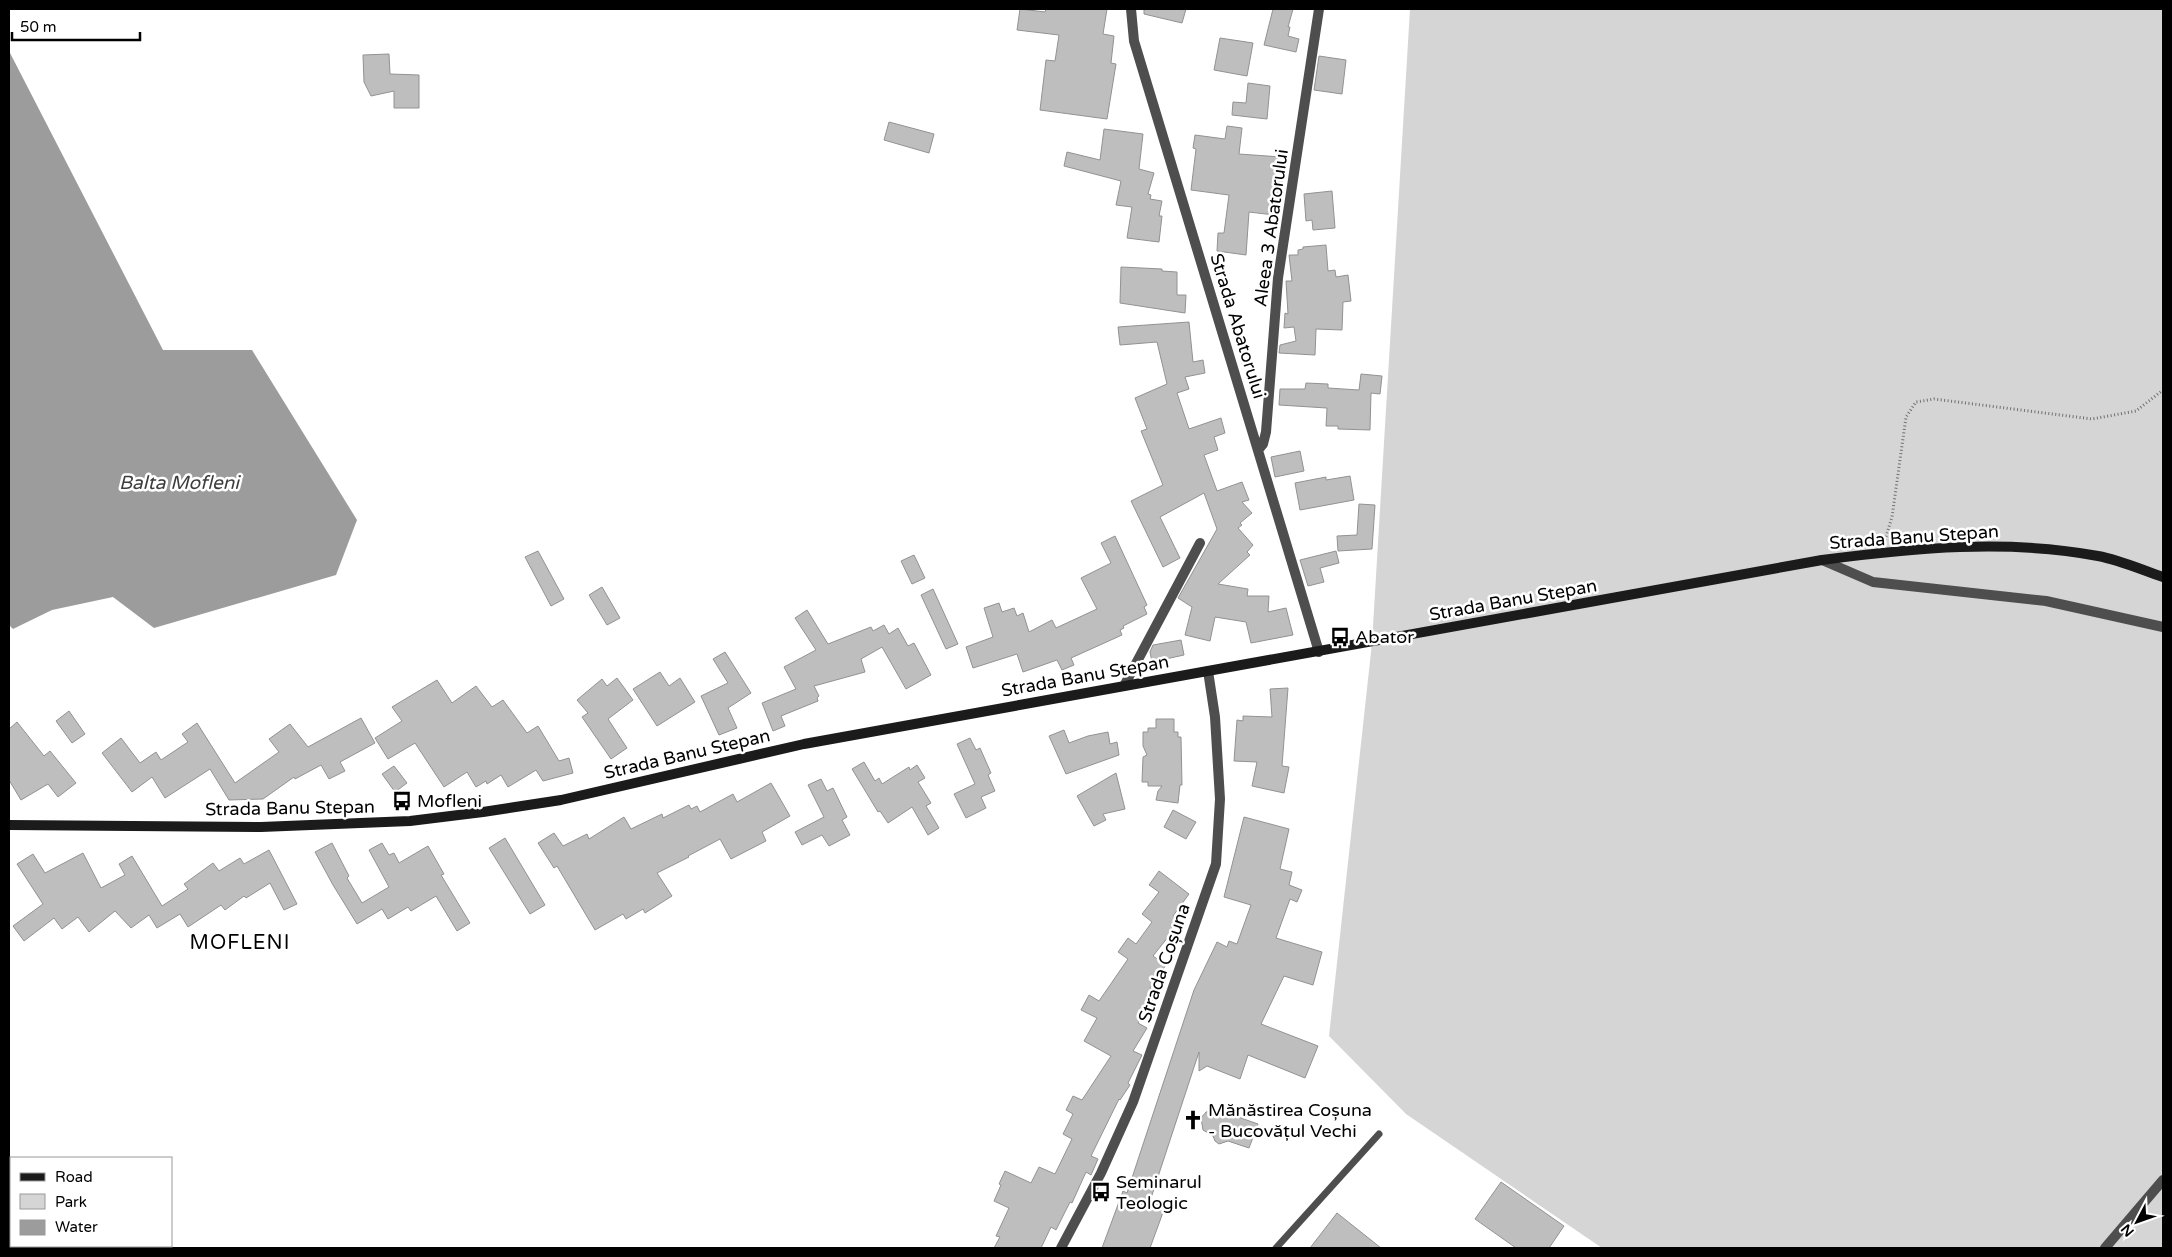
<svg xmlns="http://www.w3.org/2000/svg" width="2172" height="1257" viewBox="0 0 2172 1257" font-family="'Varela Round',sans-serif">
<rect width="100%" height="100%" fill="#fff"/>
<path fill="#d5d5d5" d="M 1410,9 L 2163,9 L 2163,1248 L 1602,1248 L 1406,1114 L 1329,1036 L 1372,643 Z"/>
<path fill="#9c9c9c" d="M 9,51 L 163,350 L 252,350 L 357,520 L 336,575 L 154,628 L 113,597 L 52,610 L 13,629 L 9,625 Z"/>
<path fill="#bebebe" stroke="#929292" d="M 1020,9 L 1045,12 L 1046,9 L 1107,9 L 1103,34 L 1114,36 L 1111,63 L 1116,64 L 1107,119 L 1040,110 L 1046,60 L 1055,61 L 1059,35 L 1017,30 Z
M 1144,9 L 1186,9 L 1182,23 L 1144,14 Z
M 1273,9 L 1293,9 L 1288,27 L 1290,27 L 1288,36 L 1299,39 L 1296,52 L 1264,45 Z
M 1220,38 L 1253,43 L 1247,76 L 1214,70 Z
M 389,54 L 390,74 L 419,75 L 419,108 L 394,108 L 394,91 L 371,96 L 364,82 L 363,55 Z
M 1319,56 L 1346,60 L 1342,94 L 1314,90 Z
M 1248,83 L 1270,86 L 1267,119 L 1232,115 L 1233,102 L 1246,103 Z
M 889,122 L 934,134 L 929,153 L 884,140 Z
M 1227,126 L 1242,128 L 1239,154 L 1281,157 L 1279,182 L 1283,182 L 1280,199 L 1276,198 L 1274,215 L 1249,212 L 1246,255 L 1217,251 L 1218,233 L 1224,233 L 1229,195 L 1191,190 L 1196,149 L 1193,148 L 1195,135 L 1225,139 Z
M 1104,129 L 1143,134 L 1139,169 L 1154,173 L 1148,194 L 1151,195 L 1150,199 L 1162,201 L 1159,216 L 1162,216 L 1159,242 L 1127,238 L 1132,207 L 1116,205 L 1121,181 L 1064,166 L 1067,152 L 1100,160 Z
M 1332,191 L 1335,228 L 1313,230 L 1312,220 L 1306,221 L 1304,194 Z
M 1326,245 L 1328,271 L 1335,270 L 1336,277 L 1348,275 L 1351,301 L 1343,302 L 1342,330 L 1316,329 L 1315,355 L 1279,353 L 1280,345 L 1296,341 L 1294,327 L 1284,328 L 1285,313 L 1288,314 L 1286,281 L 1292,281 L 1289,255 L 1298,255 L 1298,250 L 1303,249 L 1303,247 Z
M 1121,267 L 1162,269 L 1162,271 L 1177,272 L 1177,295 L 1186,295 L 1185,313 L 1120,303 Z
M 1189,322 L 1193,362 L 1203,360 L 1205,373 L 1185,377 L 1189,389 L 1177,393 L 1189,429 L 1221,418 L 1225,433 L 1214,437 L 1218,450 L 1204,455 L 1217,491 L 1242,482 L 1249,500 L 1242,502 L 1252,513 L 1240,523 L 1242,525 L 1238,528 L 1253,545 L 1247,552 L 1250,555 L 1218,584 L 1248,589 L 1247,596 L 1269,596 L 1268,612 L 1286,608 L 1293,635 L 1251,643 L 1246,622 L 1215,617 L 1210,641 L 1185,635 L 1192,607 L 1178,598 L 1217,529 L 1204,493 L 1160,517 L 1180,558 L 1163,567 L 1131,501 L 1163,485 L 1141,431 L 1147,429 L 1135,398 L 1167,384 L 1157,342 L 1120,345 L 1118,327 Z
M 1361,374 L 1382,376 L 1380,394 L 1371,393 L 1370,430 L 1338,429 L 1338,426 L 1326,426 L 1327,408 L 1279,405 L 1280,389 L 1305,389 L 1306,383 L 1328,384 L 1328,388 L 1359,390 Z
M 1300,451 L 1304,471 L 1275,477 L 1271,457 Z
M 1350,476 L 1354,500 L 1300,510 L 1295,483 L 1326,477 L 1326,480 Z
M 1359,504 L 1375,505 L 1372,549 L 1338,551 L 1337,536 L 1357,535 Z
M 1115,536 L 1147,605 L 1144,607 L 1147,614 L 1123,626 L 1124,628 L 1120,630 L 1122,635 L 1071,658 L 1074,665 L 1062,670 L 1057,660 L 1023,672 L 1017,654 L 973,668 L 966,647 L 993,637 L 984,608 L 999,603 L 1002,612 L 1014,608 L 1017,616 L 1023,613 L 1029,632 L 1052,620 L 1056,628 L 1097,609 L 1081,578 L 1111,563 L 1101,543 Z
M 538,551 L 564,599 L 551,606 L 525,557 Z
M 1336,551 L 1339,563 L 1320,568 L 1324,582 L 1308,586 L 1300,560 Z
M 914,555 L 925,578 L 912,584 L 901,561 Z
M 602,587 L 620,618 L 607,625 L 589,595 Z
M 933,589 L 958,644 L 946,649 L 921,595 Z
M 807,610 L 828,644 L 871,627 L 873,631 L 884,625 L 889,634 L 898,628 L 908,646 L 914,643 L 931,675 L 906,689 L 882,647 L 861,659 L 865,672 L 814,686 L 819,696 L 817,698 L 818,701 L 781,716 L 785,726 L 773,731 L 762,703 L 796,689 L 784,667 L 816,650 L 795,618 Z
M 1181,640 L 1184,655 L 1152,662 L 1150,652 L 1153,645 Z
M 725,652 L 751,693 L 728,708 L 737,728 L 719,735 L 701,696 L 728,683 L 713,659 Z
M 660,672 L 669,686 L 680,678 L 695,702 L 657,726 L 633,689 Z
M 617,678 L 633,700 L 608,719 L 627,748 L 611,759 L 582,717 L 588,713 L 577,700 L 602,679 L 607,686 Z
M 437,680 L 452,703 L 476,686 L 492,707 L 503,700 L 527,733 L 538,726 L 559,761 L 569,758 L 573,773 L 543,781 L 536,770 L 508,787 L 501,775 L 487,784 L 486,781 L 476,787 L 467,772 L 444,787 L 415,743 L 388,759 L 375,738 L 402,721 L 392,707 Z
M 1288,688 L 1282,766 L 1289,767 L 1284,793 L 1252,786 L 1257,762 L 1234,761 L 1237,720 L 1243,721 L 1243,716 L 1272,717 L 1270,689 Z
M 69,711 L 85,734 L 72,743 L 56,721 Z
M 361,718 L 375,743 L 340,762 L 345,771 L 329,779 L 321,765 L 295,779 L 294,777 L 263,799 L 229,800 L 210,769 L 165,798 L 152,777 L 132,792 L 102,753 L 121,738 L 140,763 L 156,752 L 161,760 L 188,742 L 182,734 L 197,723 L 235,783 L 279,752 L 269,739 L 290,724 L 308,747 Z
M 1156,719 L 1174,719 L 1174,732 L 1178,732 L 1178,737 L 1181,737 L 1182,785 L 1180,785 L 1178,803 L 1156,800 L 1158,791 L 1162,786 L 1148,786 L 1148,782 L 1142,782 L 1143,757 L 1147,755 L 1143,746 L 1143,732 L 1148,732 L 1148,728 L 1156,728 Z
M 17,722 L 44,756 L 50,751 L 76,783 L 58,797 L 48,784 L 21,800 L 9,780 L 9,729 Z
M 1064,730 L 1069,743 L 1088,736 L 1108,732 L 1110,744 L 1117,742 L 1119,755 L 1066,774 L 1049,736 Z
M 970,738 L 976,750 L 980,748 L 991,773 L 988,775 L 995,791 L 981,797 L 986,808 L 966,818 L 954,794 L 975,784 L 957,744 Z
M 864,762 L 875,781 L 879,778 L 882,784 L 909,767 L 910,770 L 917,765 L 925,778 L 918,782 L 931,803 L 926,806 L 939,828 L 928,835 L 912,807 L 888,823 L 880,811 L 878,812 L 852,769 Z
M 394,766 L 407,783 L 395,792 L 382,774 Z
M 1116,773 L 1125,809 L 1103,814 L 1106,820 L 1094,826 L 1077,796 Z
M 821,779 L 827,791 L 833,788 L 847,817 L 842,820 L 850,835 L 829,846 L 822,835 L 802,845 L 795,832 L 824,817 L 808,785 Z
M 771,783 L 790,816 L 762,832 L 766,841 L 731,859 L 720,839 L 688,856 L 689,857 L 657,873 L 672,896 L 645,913 L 643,909 L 626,919 L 623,914 L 595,930 L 557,866 L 554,868 L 538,843 L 554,833 L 563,846 L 587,834 L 589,839 L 624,817 L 631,829 L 662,814 L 663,818 L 689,805 L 691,809 L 697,806 L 700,812 L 733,794 L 737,802 Z
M 1173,810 L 1196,822 L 1186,839 L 1164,827 Z
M 1244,817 L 1289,829 L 1280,869 L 1292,872 L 1289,885 L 1302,890 L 1297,902 L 1290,899 L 1276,938 L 1322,952 L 1313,985 L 1284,976 L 1261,1024 L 1318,1046 L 1305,1078 L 1248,1055 L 1240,1079 L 1207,1066 L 1199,1071 L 1199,1052 L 1150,1201 L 1165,1207 L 1150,1248 L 1102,1248 L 1123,1191 L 1127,1193 L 1194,990 L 1217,942 L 1227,947 L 1229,941 L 1237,944 L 1251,905 L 1224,897 Z
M 505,838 L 545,905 L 530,914 L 489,848 Z
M 332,843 L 349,876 L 347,878 L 362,903 L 389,887 L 369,850 L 382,843 L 389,855 L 394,853 L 399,863 L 428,846 L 444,874 L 441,875 L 470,923 L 457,931 L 436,896 L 411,911 L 408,907 L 388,919 L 382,909 L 357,924 L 333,885 L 315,852 Z
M 269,850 L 297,904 L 284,910 L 270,883 L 246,898 L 244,896 L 225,910 L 221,905 L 188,927 L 180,914 L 157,928 L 149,915 L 131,928 L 115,911 L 89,932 L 78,917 L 62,929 L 54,918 L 24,941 L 13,926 L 43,904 L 17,864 L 33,854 L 45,873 L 83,853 L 101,888 L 125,875 L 119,864 L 132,856 L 162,906 L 188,889 L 184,884 L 213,863 L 219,871 L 240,858 L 244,864 Z
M 1159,871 L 1189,894 L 1173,916 L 1180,922 L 1153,956 L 1166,965 L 1150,988 L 1157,993 L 1138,1023 L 1147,1028 L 1133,1051 L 1142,1055 L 1128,1083 L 1130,1085 L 1120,1100 L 1119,1099 L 1091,1156 L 1098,1159 L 1091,1175 L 1086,1172 L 1072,1203 L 1070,1202 L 1056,1230 L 1051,1227 L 1041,1248 L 994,1248 L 1000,1237 L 996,1236 L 1009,1208 L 994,1201 L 1001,1185 L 999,1184 L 1005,1171 L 1031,1183 L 1039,1167 L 1055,1174 L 1072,1139 L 1063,1134 L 1073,1114 L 1066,1110 L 1073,1096 L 1082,1100 L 1111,1056 L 1084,1041 L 1097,1018 L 1081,1010 L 1089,995 L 1099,1001 L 1128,959 L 1118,952 L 1128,938 L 1136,944 L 1152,922 L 1142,914 L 1159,892 L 1149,885 Z
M 1228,1109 L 1233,1110 L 1238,1117 L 1258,1124 L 1249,1148 L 1228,1141 L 1219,1144 L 1215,1141 L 1213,1136 L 1203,1130 L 1201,1118 L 1206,1112 L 1216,1110 L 1223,1112 Z
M 1501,1182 L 1564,1226 L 1549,1248 L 1516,1248 L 1475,1219 Z
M 1337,1213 L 1381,1248 L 1310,1248 Z"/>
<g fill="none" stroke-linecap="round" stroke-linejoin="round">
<path stroke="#707070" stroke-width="3" stroke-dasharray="1 2.5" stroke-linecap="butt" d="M 1885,540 L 1892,517 L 1906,417 L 1916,402 L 1934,399 L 2092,419 L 2136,411 L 2163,390"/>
<path stroke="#4e4e4e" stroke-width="7" d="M 1276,1248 L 1379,1134"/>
<path stroke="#4e4e4e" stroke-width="10" d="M 1131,9 L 1134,41 L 1319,652
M 1258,450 L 1263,444 L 1266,432 L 1278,278 L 1319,9
M 1822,560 L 1873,582 L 2046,601 L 2163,627
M 1124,686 L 1200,543
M 1061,1248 L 1101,1173 L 1133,1102 L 1216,864 L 1220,799 L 1215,717 L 1208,671
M 2105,1248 L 2163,1180"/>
<path stroke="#1b1b1b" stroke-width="10" d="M 9,825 L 261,827 L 410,821 L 483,812 L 561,800 L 804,744 L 1822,560 C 1913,548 2007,539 2098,556 C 2120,560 2142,570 2163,577"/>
</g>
<defs>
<symbol id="bus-bare" viewBox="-9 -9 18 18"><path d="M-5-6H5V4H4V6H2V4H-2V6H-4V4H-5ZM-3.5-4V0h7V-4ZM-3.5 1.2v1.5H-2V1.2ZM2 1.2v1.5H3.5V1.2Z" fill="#000" stroke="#fff" stroke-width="2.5" paint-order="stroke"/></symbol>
<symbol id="church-bare" viewBox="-9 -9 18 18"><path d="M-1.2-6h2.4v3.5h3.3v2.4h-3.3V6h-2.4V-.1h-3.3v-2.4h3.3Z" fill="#000" stroke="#fff" stroke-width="2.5" paint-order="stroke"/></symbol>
</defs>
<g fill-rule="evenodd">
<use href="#bus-bare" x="1326" y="623" width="28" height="28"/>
<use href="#bus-bare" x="388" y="787" width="28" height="28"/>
<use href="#church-bare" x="1179" y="1106" width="28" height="28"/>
<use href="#bus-bare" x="1087" y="1178" width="28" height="28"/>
</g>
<g text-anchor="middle" stroke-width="5" stroke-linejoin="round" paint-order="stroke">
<g font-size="18" fill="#000" stroke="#fff">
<text transform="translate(1271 228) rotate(-82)" y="6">Aleea 3 Abatorului</text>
<text transform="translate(1238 326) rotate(73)" y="6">Strada Abatorului</text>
<text transform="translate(1914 537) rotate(-4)" y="6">Strada Banu Stepan</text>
<text transform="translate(1513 600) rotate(-10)" y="6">Strada Banu Stepan</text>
<text transform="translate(1085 676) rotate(-10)" y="6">Strada Banu Stepan</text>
<text transform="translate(687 754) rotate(-13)" y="6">Strada Banu Stepan</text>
<text transform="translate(290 808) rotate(-1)" y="6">Strada Banu Stepan</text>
<text transform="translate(1164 963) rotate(-71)" y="6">Strada Coșuna</text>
</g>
<g font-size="18" fill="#000" stroke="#fff" text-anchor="start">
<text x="1355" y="643">Abator</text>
<text x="417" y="807">Mofleni</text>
<text x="1208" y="1116">Mănăstirea Coșuna<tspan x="1208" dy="21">- Bucovățul Vechi</tspan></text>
<text x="1116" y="1188">Seminarul<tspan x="1116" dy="21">Teologic</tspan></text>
</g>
<g font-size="19" font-style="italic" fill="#3d3d3d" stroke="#fff">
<text x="179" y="489">Balta Mofleni</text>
</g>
<g font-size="20" letter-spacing="1" fill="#000" stroke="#fff">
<text x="240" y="949">MOFLENI</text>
</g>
</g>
<rect width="2172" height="1257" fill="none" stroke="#000000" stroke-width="20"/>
<rect x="10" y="1157" width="162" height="90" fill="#ffffff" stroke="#999999"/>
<rect x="20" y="1173" width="25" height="8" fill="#1b1b1b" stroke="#999999"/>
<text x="55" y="1182" font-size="15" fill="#000000">Road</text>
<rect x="20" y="1194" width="25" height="15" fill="#d5d5d5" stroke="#999999"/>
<text x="55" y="1207" font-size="15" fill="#000000">Park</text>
<rect x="20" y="1220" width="25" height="15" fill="#9c9c9c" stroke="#999999"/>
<text x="55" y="1232" font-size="15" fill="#000000">Water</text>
<g transform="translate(2137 1222) rotate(229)" stroke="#ffffff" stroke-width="4" paint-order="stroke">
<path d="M0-4L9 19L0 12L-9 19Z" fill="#000000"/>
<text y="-8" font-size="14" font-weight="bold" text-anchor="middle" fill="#000000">N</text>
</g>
<path d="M12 32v8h128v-8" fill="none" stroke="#000000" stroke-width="2.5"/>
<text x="20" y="32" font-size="15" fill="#000000" stroke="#ffffff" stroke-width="4" paint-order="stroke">50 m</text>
</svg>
